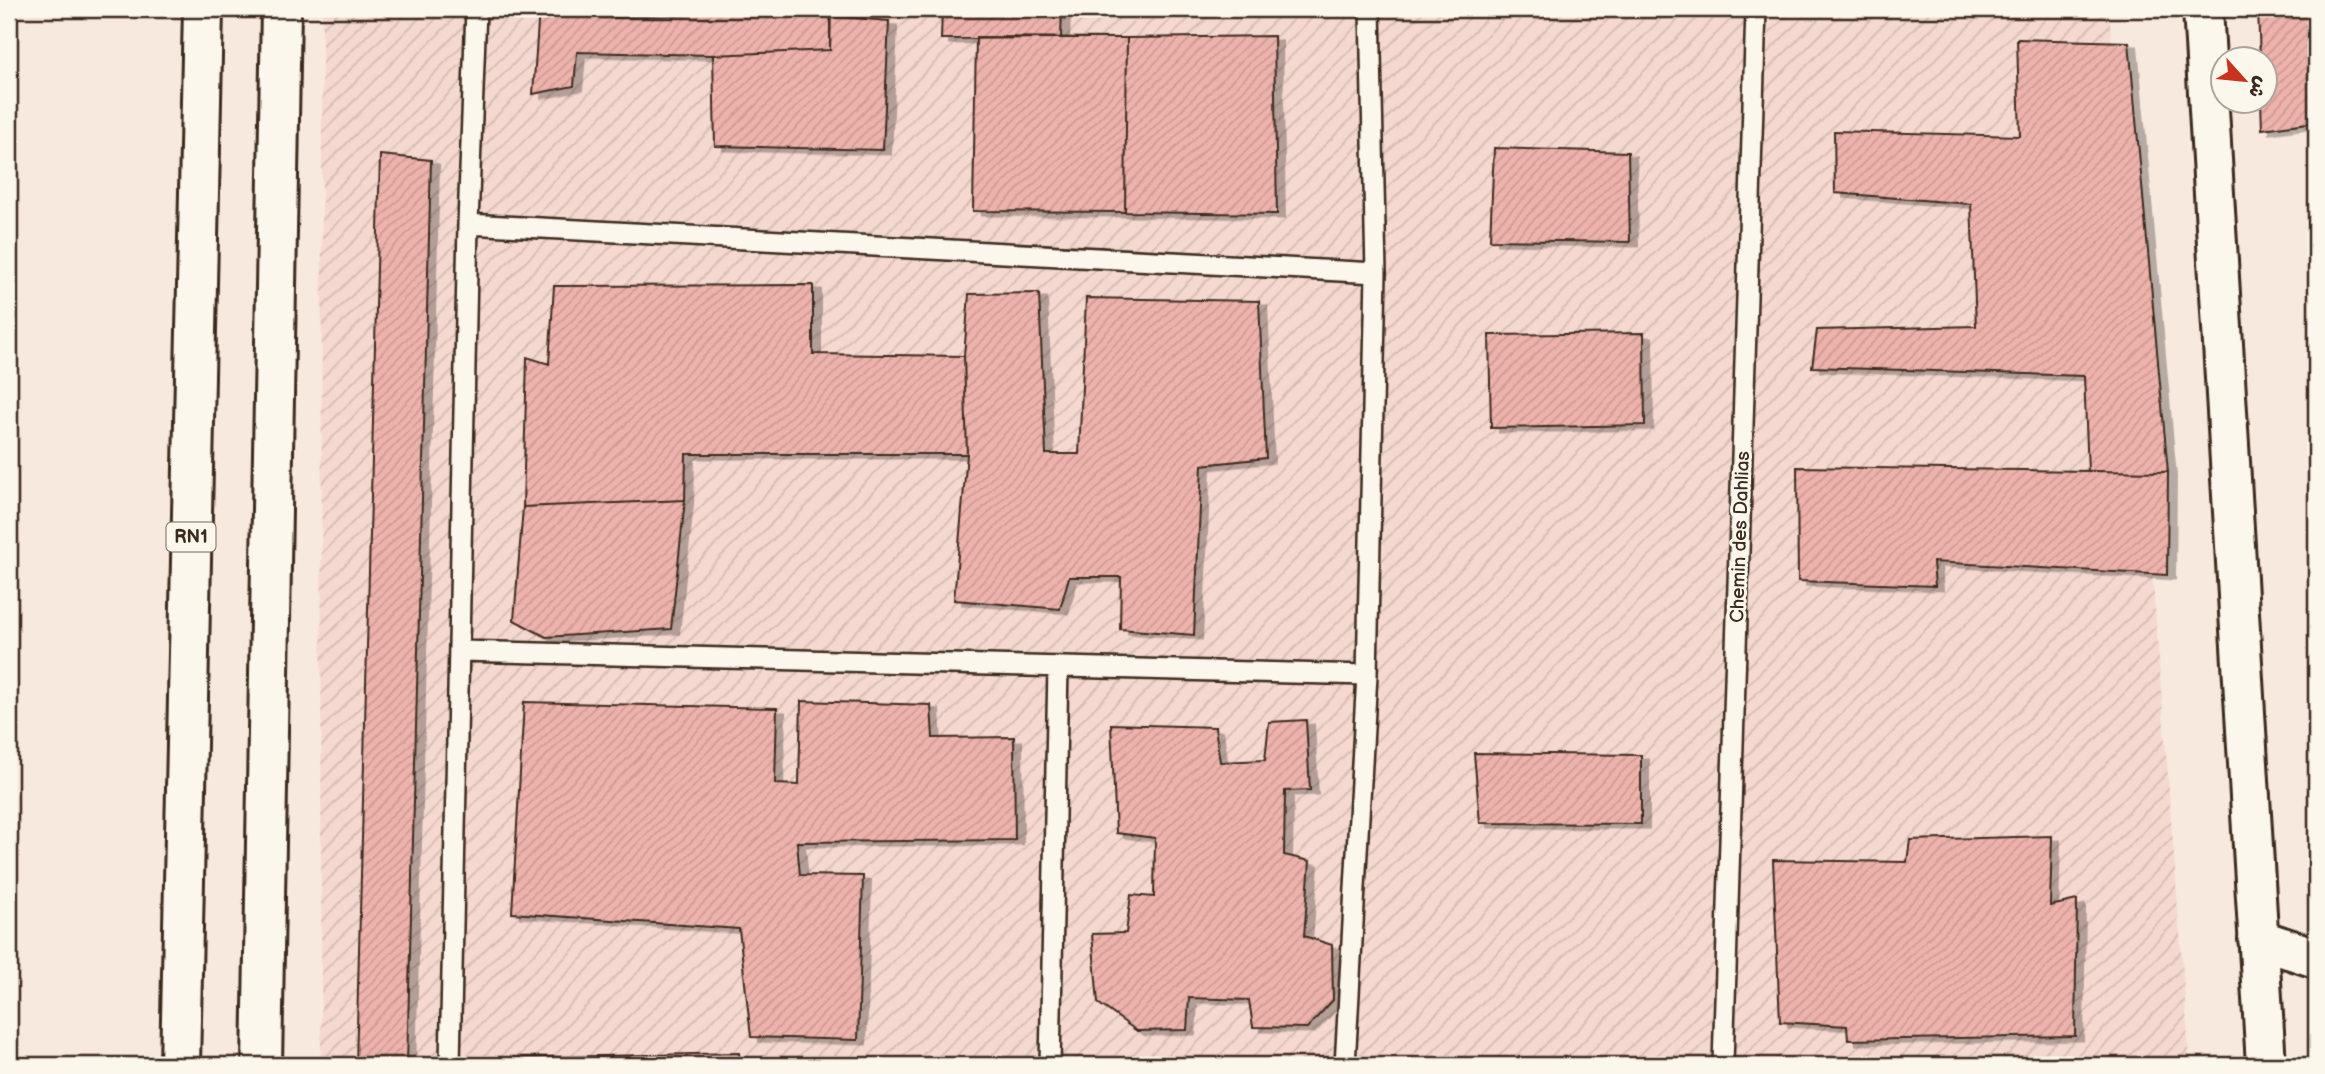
<svg xmlns="http://www.w3.org/2000/svg" width="2325" height="1074" viewBox="0 0 2325 1074" font-family="'Balsamiq Sans','Playpen Sans Arabic',sans-serif">
<defs>
<pattern id="industrial-furrows" width="10" height="10" patternUnits="userSpaceOnUse" patternTransform="scale(1.75)"><rect width="10" height="10" fill="#f5d8cf"/><path d="M-1 1l2-2M0 10L10 0M9 11l2-2" fill="none" stroke="#d3bab1"/></pattern>
<pattern id="building-hatch" width="6" height="6" patternUnits="userSpaceOnUse" patternTransform="scale(1.75)"><rect width="6" height="6" fill="#edb2ab"/><path d="M-1 1l2-2M0 6l6-6M5 7l2-2" fill="none" stroke="#cc9993"/></pattern>
<filter id="shadow"><feDropShadow dx="8" dy="4.5" stdDeviation="0" flood-color="#0004"/></filter>
</defs>
<rect width="100%" height="100%" fill="#f8e9df"/>
<filter id="ink" filterUnits="userSpaceOnUse"><feTurbulence type="fractalNoise" baseFrequency=".0143" numOctaves="2"/><feDisplacementMap in="SourceGraphic" scale="14" xChannelSelector="R" yChannelSelector="G"/><feConvolveMatrix kernelMatrix="1 2 1 2 8 2 1 2 1" color-interpolation-filters="sRGB"/></filter>
<g filter="url(#ink)">
<path fill="url(#industrial-furrows)" d="M 322,9 L 2109,9 L 2190,1065 L 321,1065 Z"/>
<path fill="url(#building-hatch)" stroke="#3b2a1e" stroke-width="2" filter="url(#shadow)" d="M 539,9 L 602,9 L 602,18 L 684,15 L 684,9 L 831,9 L 830,50 L 713,55 L 577,52 L 574,86 L 533,94 Z
M 942,9 L 1062,9 L 1061,38 L 941,39 Z
M 2258,9 L 2316,9 L 2316,122 L 2262,129 L 2261,102 L 2266,102 L 2266,60 L 2260,60 Z
M 830,16 L 889,21 L 883,150 L 715,146 L 713,55 L 830,50 Z
M 1274,36 L 1277,214 L 1125,212 L 1127,38 Z
M 976,37 L 1127,38 L 1125,212 L 973,211 Z
M 2017,39 L 2129,42 L 2168,472 L 2088,471 L 2084,376 L 1812,367 L 1817,330 L 1976,326 L 1971,204 L 1835,193 L 1834,131 L 2020,136 Z
M 1494,148 L 1628,152 L 1630,242 L 1490,240 Z
M 380,155 L 431,160 L 407,1065 L 356,1065 Z
M 813,285 L 813,354 L 964,356 L 967,454 L 686,454 L 685,500 L 523,507 L 527,357 L 549,364 L 554,286 Z
M 1039,293 L 1046,454 L 1079,454 L 1086,298 L 1259,301 L 1266,458 L 1202,465 L 1194,635 L 1120,629 L 1121,577 L 1069,577 L 1060,609 L 954,600 L 967,454 L 964,356 L 969,294 Z
M 1644,333 L 1645,425 L 1491,428 L 1489,335 Z
M 1797,467 L 2168,472 L 2167,575 L 1933,562 L 1935,586 L 1798,581 Z
M 685,500 L 671,629 L 546,637 L 514,620 L 523,507 Z
M 801,701 L 931,705 L 933,738 L 1014,737 L 1015,840 L 797,842 L 800,875 L 863,876 L 858,1040 L 751,1037 L 739,929 L 512,913 L 524,702 L 777,708 L 775,784 L 799,785 Z
M 1306,720 L 1310,790 L 1285,791 L 1284,855 L 1310,861 L 1304,936 L 1332,945 L 1333,1000 L 1307,1028 L 1253,1027 L 1249,1000 L 1189,998 L 1187,1030 L 1137,1031 L 1098,1003 L 1092,934 L 1126,933 L 1131,895 L 1154,897 L 1155,838 L 1116,833 L 1111,724 L 1215,727 L 1220,762 L 1265,760 L 1269,722 Z
M 1474,753 L 1641,755 L 1641,824 L 1480,823 Z
M 2052,836 L 2050,906 L 2077,900 L 2075,1036 L 1848,1040 L 1847,1026 L 1780,1022 L 1773,860 L 1907,862 L 1910,840 Z
M 739,1053 L 740,1065 L 515,1065 L 515,1058 Z"/>
<g fill="none" stroke-linecap="round" stroke-linejoin="round">
<defs>
<path id="service" d="M 468,224 L 1376,273
M 461,651 L 1367,675
M 450,1065 L 468,224 L 476,9
M 1050,1065 L 1058,667
M 1345,1065 L 1367,675 L 1376,273 L 1370,9
M 1723,1065 L 1756,9"/>
<path id="minor" d="M 2203,9 L 2266,1065
M 2258,939 L 2316,958"/>
<path id="trunk" d="M 180,1065 L 203,9
M 262,1065 L 281,9"/>
</defs>
<use href="#service" stroke="#3b2a1e" stroke-width="24"/>
<use href="#minor" stroke="#3b2a1e" stroke-width="44"/>
<use href="#trunk" stroke="#3b2a1e" stroke-width="44"/>
<use href="#service" stroke="#fbf7ec" stroke-width="19"/>
<use href="#minor" stroke="#fbf7ec" stroke-width="38"/>
<use href="#trunk" stroke="#fbf7ec" stroke-width="38"/>
</g>
</g>
<g text-anchor="middle" stroke-width="6" stroke-linejoin="round" paint-order="stroke">
<rect fill="#fbf7ec" stroke="#75685c" stroke-width="2" x="166.5" y="522.5" width="49" height="29" rx="5"/>
<g font-size="18" font-weight="bold" fill="#3b2a1e">
<text x="191" y="543">RN1</text>
</g>
<g font-size="19" fill="#3b2a1e" stroke="#fbf7ec">
<text transform="translate(1739 537) rotate(-88)" y="7">Chemin des Dahlias</text>
</g>
</g>
<rect width="2325" height="1074" fill="none" stroke="#fbf7ec" stroke-width="35"/>
<rect x="18" y="18" width="2290" height="1039" fill="none" stroke="#3b2a1e" stroke-width="2.5" filter="url(#ink)"/>
<g transform="translate(2244 80) rotate(117)"><circle r="33" fill="#fbf7ec" stroke="#aea59a" stroke-width="2"/>
<path d="M0-5L12 26L0 18L-12 26Z" fill="#c8321e"/>
<text y="-10" font-size="19" font-weight="bold" text-anchor="middle" fill="#3b2a1e">ش</text>
</g>
</svg>
